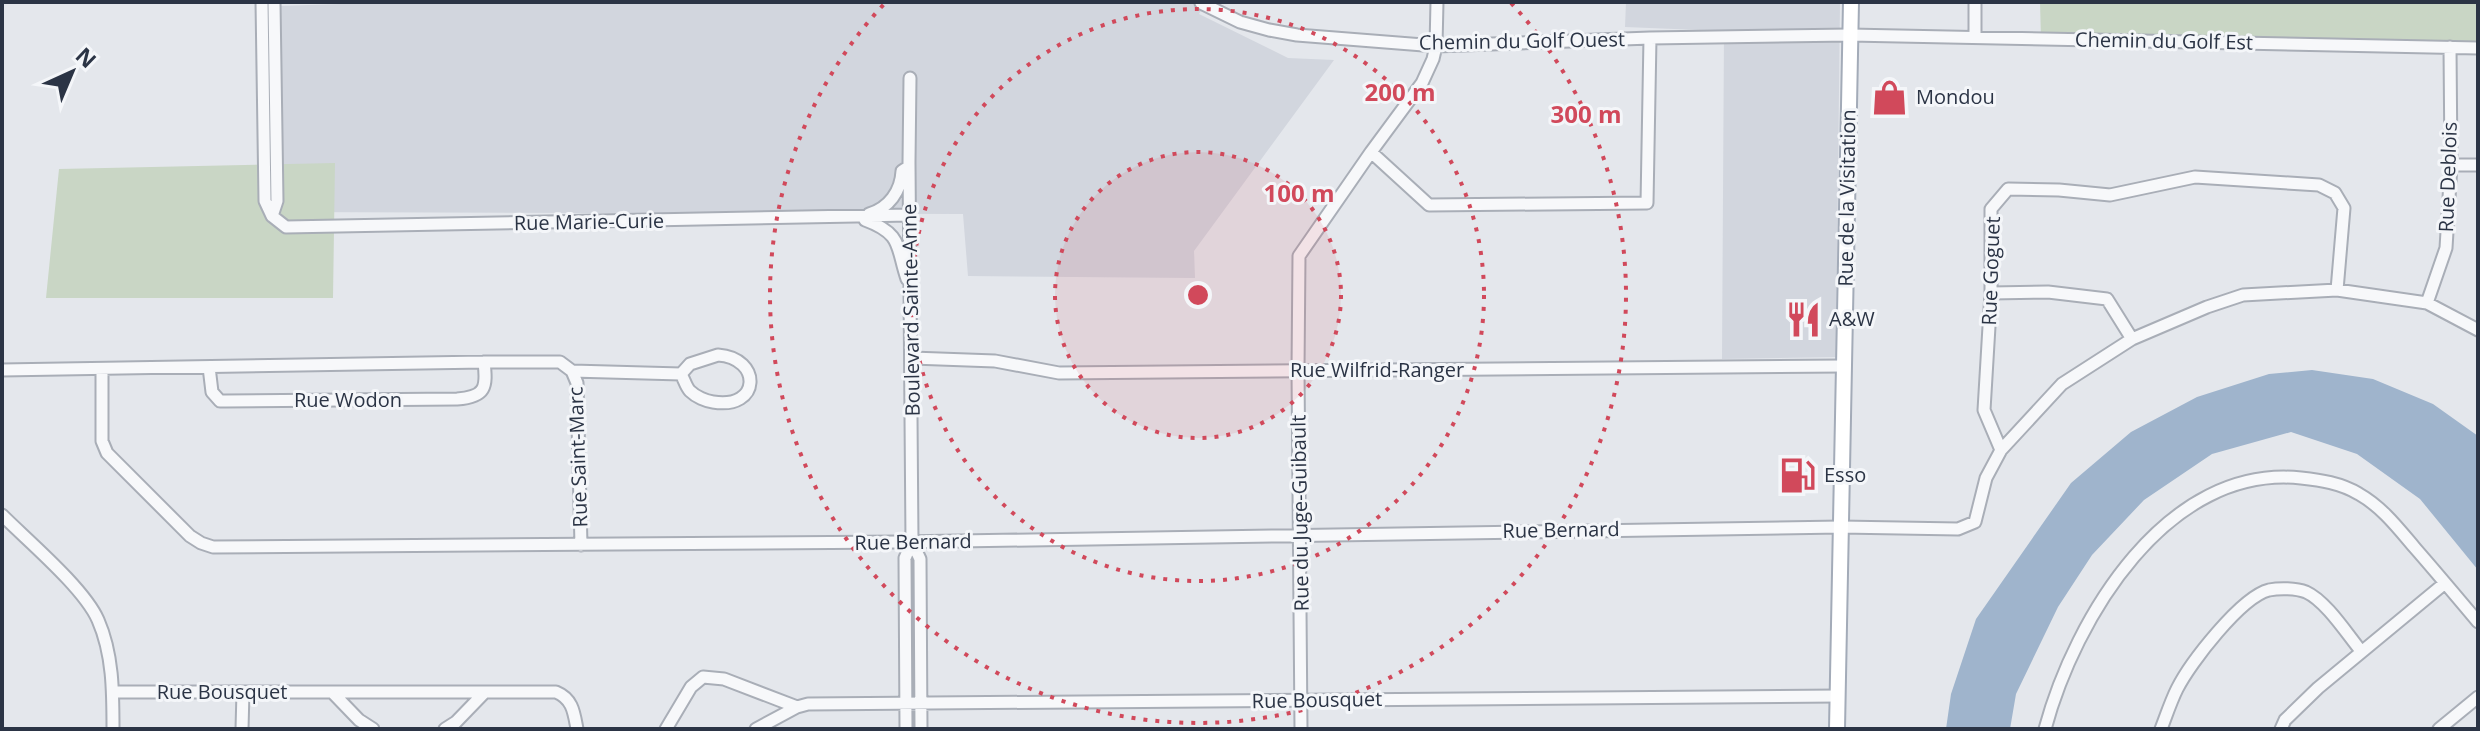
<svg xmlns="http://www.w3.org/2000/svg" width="2480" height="731" viewBox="0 0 2480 731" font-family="'Open Sans',sans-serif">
<rect width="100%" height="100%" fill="#e4e7ec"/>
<path fill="#d2d6de" d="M 402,2 L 1206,2 L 1199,14 L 1288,58 L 1334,60 L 1194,251 L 1195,278 L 968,276 L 963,214 L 279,212 L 278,6 Z
M 1626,2 L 1840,2 L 1836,357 L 1722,359 L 1724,31 L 1625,27 Z"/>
<path fill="#c9d6c5" d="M 2040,2 L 2478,2 L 2478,51 L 2041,39 Z
M 335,163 L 333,298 L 46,298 L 59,169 Z"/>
<path fill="#9fb4cc" d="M 2312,370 L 2373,379 L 2433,404 L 2478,436 L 2478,570 L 2420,499 L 2357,454 L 2291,432 L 2212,454 L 2144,500 L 2092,555 L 2058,607 L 2016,694 L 2010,729 L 1946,729 L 1951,694 L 1976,619 L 2071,483 L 2131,432 L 2197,397 L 2269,374 Z"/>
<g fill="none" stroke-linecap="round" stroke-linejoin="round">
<defs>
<path id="minor" d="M 262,2 L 265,201 L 272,216 L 286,227 L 910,215
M 1201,3 L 1240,22 L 1269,30 L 1297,35 L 1436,46 L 1650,38 L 1850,35 L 2478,48
M 1975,37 L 1975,2
M 1371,152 L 1429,205 L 1647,203 L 1650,38
M 2451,165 L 2478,165
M 869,214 C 889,208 901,191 902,171 L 905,169
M 272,216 L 277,201 L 274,2
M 865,220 C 903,234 896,247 907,279
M 1991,293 L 2048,292 L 2107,299 L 2132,339
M 2427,303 L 2446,248 L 2451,165 L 2450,47
M 718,355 C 762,358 761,410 713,402 C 706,401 696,397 690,391 C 686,387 684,379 681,374 L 690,364 Z
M 912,358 L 995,361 L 1059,373 L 1844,366
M 209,367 L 212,392 L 220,401 L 225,401 L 457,399 C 486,397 487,387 484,362
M 2,370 L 484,362 L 560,362 L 572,371
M 102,370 L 102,441 L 107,453 L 190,536 L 201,543 L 213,547 L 899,542 L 1841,527 L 1958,529 L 1975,522 L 1986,478 L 2001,450 L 2062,384 L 2132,339 L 2207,307 L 2243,295 L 2337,290 L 2427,303 L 2478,330
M 572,371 L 577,383 L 581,545
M 572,371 L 681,374
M 2001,450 L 1984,410 L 1991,293 L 1991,209 L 2008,189 L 2059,190 L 2110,195 L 2195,177 L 2319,185 L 2335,193 L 2344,208 L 2337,290
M 2,515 C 28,541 84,588 98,620 C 113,654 113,692 113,729
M 912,542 L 920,559 L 921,729
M 113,692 L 556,692 C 573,699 574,713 577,729
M 332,692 L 359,720 L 373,729
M 242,729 L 243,692
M 445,729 L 456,722 L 485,692
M 666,729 L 691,687 L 703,677 L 724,679 L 797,707
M 756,729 L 797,707 L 808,704 L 1838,696
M 906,729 L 905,558 L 912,542 L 909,162 L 910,78
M 1301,729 L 1298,370 L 1299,256 L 1371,152 L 1422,83 L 1433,59 L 1436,46 L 1437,2
M 2045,729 C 2075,618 2167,464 2301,478 C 2320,480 2341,483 2359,494 C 2382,507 2398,528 2415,548 C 2436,572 2457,597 2478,622
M 2161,729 C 2166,716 2171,701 2177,689 C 2190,663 2241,597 2269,590 C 2279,588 2296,588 2306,592 C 2326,601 2347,634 2361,651
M 2281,729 L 2285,720 L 2318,688 L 2445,583
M 2439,729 L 2478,697"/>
<path id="major" d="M 1837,729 L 1851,2"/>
</defs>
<use href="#minor" stroke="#a9aeb7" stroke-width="15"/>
<use href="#major" stroke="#a3abb8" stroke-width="18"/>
<use href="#minor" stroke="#f7f8fa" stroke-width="11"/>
<use href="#major" stroke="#fff" stroke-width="14"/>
</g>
<circle cx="1198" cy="295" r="143" fill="#d1495b" fill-opacity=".12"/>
<g fill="none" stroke="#d1495b" stroke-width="4" stroke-dasharray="4 8">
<circle cx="1198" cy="295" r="143"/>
<circle cx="1198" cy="295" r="286"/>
<path d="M1511 3A428 428 0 1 1 885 3"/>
</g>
<defs>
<symbol id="shop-bare" viewBox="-9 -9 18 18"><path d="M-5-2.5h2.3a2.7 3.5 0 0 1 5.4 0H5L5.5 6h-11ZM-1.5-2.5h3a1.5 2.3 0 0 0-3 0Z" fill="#d1495b" stroke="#f4f6f9" stroke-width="2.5" paint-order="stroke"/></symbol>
<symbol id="restaurant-bare" viewBox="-9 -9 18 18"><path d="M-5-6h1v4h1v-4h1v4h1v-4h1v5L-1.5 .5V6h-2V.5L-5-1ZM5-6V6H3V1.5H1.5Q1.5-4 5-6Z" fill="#d1495b" stroke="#f4f6f9" stroke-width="2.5" paint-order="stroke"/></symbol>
<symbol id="fuel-bare" viewBox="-9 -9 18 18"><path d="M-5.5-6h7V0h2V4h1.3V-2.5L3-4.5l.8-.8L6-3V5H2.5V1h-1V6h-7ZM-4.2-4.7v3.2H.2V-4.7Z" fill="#d1495b" stroke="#f4f6f9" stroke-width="2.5" paint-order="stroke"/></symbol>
</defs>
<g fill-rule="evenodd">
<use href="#shop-bare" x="1864" y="72" width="51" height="51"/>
<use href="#restaurant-bare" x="1778" y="294" width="51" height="51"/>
<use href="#fuel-bare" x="1772" y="450" width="51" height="51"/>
</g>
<g text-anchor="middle" stroke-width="6" stroke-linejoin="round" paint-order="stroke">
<g font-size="20" fill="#2b3445" stroke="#f4f6f9">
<text transform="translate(1522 41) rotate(-1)" y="7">Chemin du Golf Ouest</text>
<text transform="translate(2164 41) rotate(1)" y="7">Chemin du Golf Est</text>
<text transform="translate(2448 177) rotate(-88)" y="7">Rue Deblois</text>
<text transform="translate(1847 198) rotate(-89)" y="7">Rue de la Visitation</text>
<text transform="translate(589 222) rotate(-1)" y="7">Rue Marie-Curie</text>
<text transform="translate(1991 271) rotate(-88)" y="7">Rue Goguet</text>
<text transform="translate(911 310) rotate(-91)" y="7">Boulevard Sainte-Anne</text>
<text x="1377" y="377">Rue Wilfrid-Ranger</text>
<text x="348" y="407">Rue Wodon</text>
<text transform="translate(578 457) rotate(-92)" y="7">Rue Saint-Marc</text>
<text transform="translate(1300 513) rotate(-91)" y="7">Rue du Juge-Guibault</text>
<text transform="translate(1561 530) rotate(-1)" y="7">Rue Bernard</text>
<text transform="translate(913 542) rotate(-1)" y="7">Rue Bernard</text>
<text x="222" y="699">Rue Bousquet</text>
<text transform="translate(1317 700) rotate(-1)" y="7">Rue Bousquet</text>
</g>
<g font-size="20" fill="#2b3445" stroke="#f4f6f9" text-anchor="start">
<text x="1916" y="104">Mondou</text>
<text x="1829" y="326">A&amp;W</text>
<text x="1824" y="482">Esso</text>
</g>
</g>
<circle cx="1198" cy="295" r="12" fill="#d1495b" stroke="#f4f6f9" stroke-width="4"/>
<g font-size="24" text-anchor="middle" font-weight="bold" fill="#d1495b" stroke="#f4f6f9" stroke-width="6" stroke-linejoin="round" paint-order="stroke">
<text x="1400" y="101">200 m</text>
<text x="1586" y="123">300 m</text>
<text x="1299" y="202">100 m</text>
</g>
<rect width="2480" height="731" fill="none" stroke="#2b3445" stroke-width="8"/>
<g transform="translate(72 72) rotate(44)" stroke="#f4f6f9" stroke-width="6" paint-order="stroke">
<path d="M0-6L14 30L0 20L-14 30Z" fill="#2b3445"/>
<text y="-12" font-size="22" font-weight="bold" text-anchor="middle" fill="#2b3445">N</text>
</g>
</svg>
